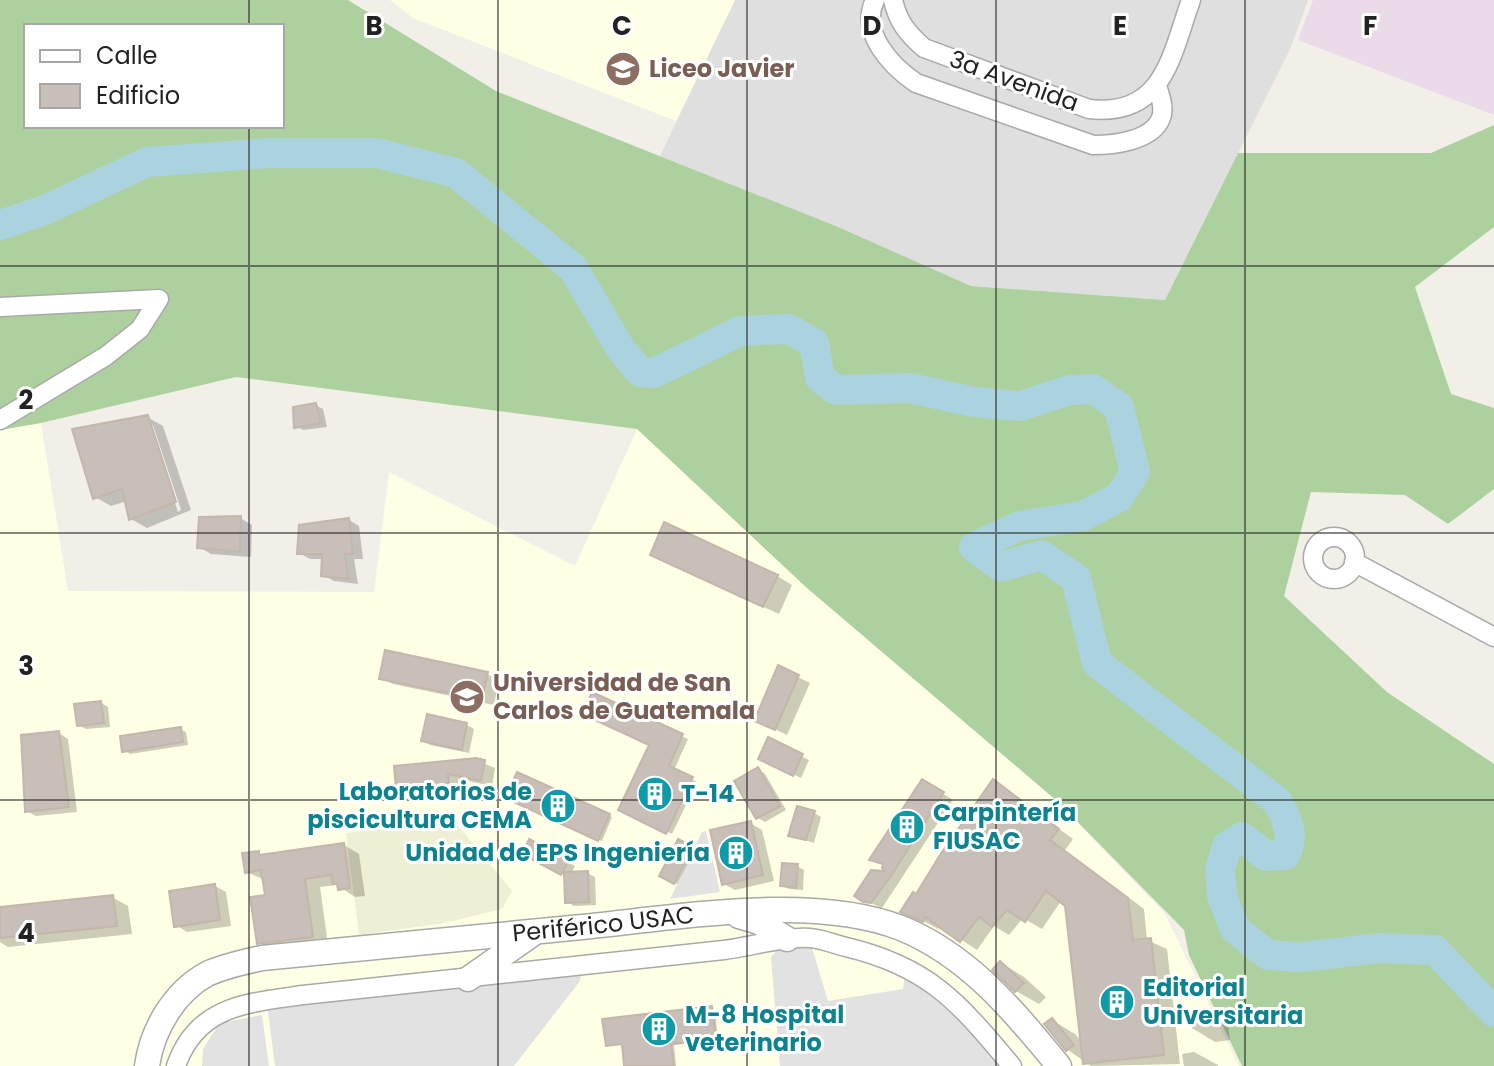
<svg xmlns="http://www.w3.org/2000/svg" width="1494" height="1066" viewBox="0 0 1494 1066" font-family="Poppins,sans-serif">
<rect width="100%" height="100%" fill="#f2efe9"/>
<path fill="#e0dfdf" d="M 735,0 L 1308,0 L 1291,47 L 1165,300 L 971,286 L 836,226 L 660,156 Z"/>
<path fill="#ebdbe8" d="M 1313,0 L 1494,0 L 1494,115 L 1298,40 Z"/>
<path fill="#ffffe5" d="M 390,0 L 735,0 L 676,121 L 413,18 Z
M 41,423 L 68,591 L 374,592 L 389,472 L 575,566 L 637,429 L 807,588 L 1057,801 L 1165,914 L 1239,1066 L 0,1066 L 0,430 Z"/>
<path fill="#eef0d5" d="M 454,821 L 512,891 L 502,909 L 445,923 L 359,935 L 346,833 Z"/>
<path fill="#add19e" fill-rule="evenodd" d="M 0,0 L 348,0 L 496,91 L 836,226 L 971,286 L 1165,300 L 1238,153 L 1431,153 L 1494,125 L 1494,227 L 1415,287 L 1451,394 L 1494,408 L 1494,489 L 1448,524 L 1405,495 L 1311,492 L 1284,596 L 1387,692 L 1494,764 L 1494,1066 L 1242,1066 L 1189,955 L 1184,930 L 1057,801 L 807,588 L 637,429 L 236,377 L 41,423 L 0,430 ZM 26,26 L 282,26 L 282,126 L 26,126 Z"/>
<path fill="#e2e2e2" d="M 706,831 L 720,892 L 670,899 L 702,832 Z
M 809,938 L 828,1001 L 903,989 L 906,966 L 1012,1066 L 780,1066 L 771,957 L 787,939 Z
M 583,965 L 580,981 L 514,1066 L 275,1066 L 265,988 L 288,998 Z
M 262,1015 L 269,1066 L 202,1066 L 203,1049 L 217,1027 L 226,1022 Z"/>
<path fill="#0003" fill-rule="evenodd" d="M 315,405 L 323,409 L 327,427 L 303,430 L 296,426 Z
M 147,417 L 163,426 L 191,510 L 147,528 L 131,519 L 127,501 L 111,506 L 95,497 ZM 149,425 L 153,425 L 181,510 L 178,512 Z
M 240,518 L 252,525 L 251,557 L 211,554 L 199,547 Z
M 349,520 L 359,526 L 363,559 L 354,559 L 358,584 L 334,581 L 323,575 L 324,559 L 310,559 L 299,553 Z
M 668,563 L 777,576 L 792,585 L 779,614 Z
M 779,668 L 810,683 L 787,735 L 768,726 Z
M 487,674 L 499,680 L 494,705 L 393,684 L 381,678 Z
M 593,695 L 688,739 L 674,770 L 697,782 L 672,834 L 620,809 L 651,744 Z
M 101,703 L 108,707 L 110,727 L 86,729 L 78,725 Z
M 428,717 L 467,725 L 474,729 L 469,753 L 430,745 L 423,740 Z
M 180,729 L 186,732 L 188,745 L 130,754 L 124,750 Z
M 59,733 L 68,739 L 77,812 L 36,816 L 27,811 Z
M 769,740 L 809,760 L 801,778 L 768,762 Z
M 475,760 L 495,768 L 492,786 L 458,779 L 459,788 L 449,790 L 449,796 L 419,799 L 398,788 Z
M 758,769 L 765,774 L 786,810 L 765,822 L 758,818 Z
M 518,774 L 612,817 L 602,841 L 508,798 Z
M 923,781 L 953,800 L 882,908 L 866,901 L 891,874 L 885,866 L 872,859 Z
M 993,781 L 1073,839 L 1065,850 L 1144,909 L 1147,940 L 1167,949 L 1180,1064 L 1091,1066 L 1068,1050 L 1052,1020 L 1075,1034 L 1083,1043 L 1066,905 L 1061,901 L 1042,929 L 1023,918 L 1009,935 L 994,926 L 977,950 L 941,926 L 939,929 L 903,911 L 917,897 Z
M 814,813 L 821,817 L 814,843 L 791,835 Z
M 750,823 L 762,830 L 774,881 L 735,890 L 724,884 Z
M 530,842 L 575,866 L 571,874 L 587,873 L 595,877 L 596,905 L 574,906 L 567,902 L 566,876 L 524,853 Z
M 679,842 L 695,850 L 677,884 L 661,875 Z
M 344,845 L 359,854 L 365,896 L 355,897 L 337,885 L 320,887 L 328,945 L 275,952 L 259,942 L 267,897 L 265,880 L 246,872 L 258,853 L 265,856 Z
M 797,866 L 804,870 L 803,890 L 789,889 L 782,885 Z
M 215,886 L 226,892 L 231,926 L 187,932 L 176,925 Z
M 112,897 L 128,906 L 132,934 L 8,947 L 0,942 L 0,909 Z
M 1001,963 L 1024,977 L 1046,997 L 1039,1004 L 1016,991 Z
M 712,1008 L 715,1010 L 718,1040 L 674,1045 L 676,1066 L 627,1066 L 624,1045 L 608,1045 Z
M 1205,1011 L 1228,1025 L 1230,1040 L 1215,1042 L 1192,1028 L 1190,1014 Z
M 1194,1052 L 1218,1065 L 1218,1066 L 1184,1066 L 1182,1054 Z"/>
<g fill="none" stroke-linecap="round" stroke-linejoin="round">
<path stroke="#aad3df" stroke-width="30" d="M 0,225 L 45,210 L 147,162 L 269,153 L 377,153 L 456,173 L 573,268 L 620,348 L 640,372 L 654,373 L 740,331 L 789,329 L 814,343 L 820,378 L 836,390 L 910,388 L 974,402 L 1020,406 L 1070,390 L 1093,389 L 1119,407 L 1135,472 L 1119,497 L 1083,516 L 1019,526 L 974,547 L 1001,567 L 1041,555 L 1076,578 L 1097,663 L 1277,801 C 1287,817 1295,837 1285,855 L 1266,856 L 1242,837 L 1227,846 L 1220,869 L 1222,896 L 1235,929 L 1268,955 L 1301,957 L 1380,948 L 1435,950 L 1494,1012"/>
</g>
<path fill="#c7bfb8" stroke="#c4b6ab" stroke-width="2" d="M 316,403 L 321,423 L 294,428 L 293,407 Z
M 148,415 L 176,502 L 129,520 L 122,489 L 93,499 L 72,429 Z
M 241,516 L 240,552 L 197,548 L 199,517 Z
M 349,518 L 353,554 L 345,554 L 348,579 L 321,576 L 322,554 L 297,554 L 299,525 Z
M 664,522 L 778,575 L 763,607 L 650,555 Z
M 385,650 L 488,672 L 482,700 L 379,679 Z
M 778,665 L 799,675 L 775,730 L 754,721 Z
M 592,692 L 683,734 L 669,766 L 693,777 L 666,834 L 618,810 L 649,745 L 582,714 Z
M 101,701 L 104,723 L 77,726 L 74,704 Z
M 427,714 L 467,723 L 462,750 L 421,741 Z
M 181,727 L 183,742 L 122,752 L 120,736 Z
M 59,731 L 69,807 L 25,812 L 21,735 Z
M 768,737 L 803,754 L 793,776 L 758,759 Z
M 476,758 L 485,760 L 481,781 L 448,774 L 449,783 L 439,784 L 439,791 L 406,794 L 406,788 L 396,789 L 394,766 Z
M 758,767 L 780,806 L 756,819 L 734,781 Z
M 517,772 L 610,814 L 598,841 L 505,798 Z
M 922,779 L 944,792 L 891,876 L 871,903 L 863,902 L 854,896 L 871,870 L 885,871 L 882,868 L 883,864 L 869,860 Z
M 993,779 L 1059,829 L 1050,840 L 1128,898 L 1133,940 L 1151,938 L 1164,1055 L 1083,1064 L 1065,906 L 1046,891 L 1025,922 L 1007,910 L 992,927 L 979,917 L 960,942 L 925,917 L 923,922 L 900,912 L 913,892 L 916,894 L 940,855 Z
M 797,806 L 815,811 L 806,840 L 788,836 Z
M 751,821 L 763,875 L 722,885 L 710,830 Z
M 529,839 L 569,860 L 561,875 L 522,854 Z
M 678,839 L 693,847 L 674,884 L 659,876 Z
M 344,843 L 350,888 L 338,890 L 337,884 L 333,884 L 331,875 L 305,879 L 313,937 L 257,944 L 250,897 L 265,895 L 261,870 L 245,873 L 242,853 L 259,851 L 259,855 Z
M 782,863 L 798,864 L 796,888 L 780,886 Z
M 588,871 L 589,902 L 565,903 L 564,872 Z
M 215,884 L 220,920 L 174,927 L 169,891 Z
M 113,895 L 117,926 L 0,938 L 0,907 Z
M 1000,961 L 1024,983 L 1015,992 L 992,970 Z
M 712,1006 L 716,1039 L 671,1044 L 674,1066 L 624,1066 L 622,1044 L 606,1046 L 602,1019 Z
M 1052,1018 L 1074,1045 L 1066,1051 L 1044,1024 Z"/>
<g fill="none" stroke-linecap="round" stroke-linejoin="round">
<defs>
<path id="minor" d="M 875,0 C 859,32 891,66 916,83 L 1093,145 C 1114,145 1152,141 1161,118 C 1165,108 1160,95 1157,86
M 893,0 C 898,22 907,33 924,48 L 1089,109 C 1164,117 1171,56 1191,0
M 0,307 L 159,299 L 140,329 L 106,356 L 0,420
M1313 558a21 21 0 1 1 42 0a21 21 0 1 1-42 0Z
M 1354,562 L 1494,637
M 176,1066 C 197,1005 248,1003 303,995 L 724,950 C 749,947 786,936 810,938 C 822,939 834,944 846,947 C 930,967 959,1003 1012,1066"/>
<g id="tertiary">
<path d="M 739,916 L 759,922 L 787,939"/>
<path d="M 468,979 L 534,933"/>
<path id="s1" d="M 147,1066 C 152,1030 174,992 207,974 C 224,966 244,962 262,958 C 369,948 475,937 582,927 C 676,918 812,893 901,928 C 968,955 1014,1011 1059,1066"/>
</g>
</defs>
<use href="#minor" stroke="#a9a9a9" stroke-width="21"/>
<use href="#tertiary" stroke="#a9a9a9" stroke-width="27"/>
<use href="#minor" stroke="#fff" stroke-width="18"/>
<use href="#tertiary" stroke="#fff" stroke-width="24"/>
</g>
<path fill="none" stroke="#222" stroke-width="2" stroke-opacity="0.55" d="M 249,0 L 249,26M 498,0 L 498,1066M 747,0 L 747,1066M 996,0 L 996,1066M 1245,0 L 1245,1066M 249,126 L 249,1066M 0,266 L 1494,266M 0,533 L 1494,533M 0,800 L 1494,800"/>
<defs>
<symbol id="school-disc" viewBox="-11 -11 22 22"><circle r="9.5" fill="#8d6e63" stroke="#fff"/><path d="M0-5L7-2L0 1L-7-2ZM-4 1L0 2.5L4 1V4Q0 6-4 4Z" fill="#fff"/></symbol>
<symbol id="university-disc" viewBox="-11 -11 22 22"><circle r="9.5" fill="#8d6e63" stroke="#fff"/><path d="M0-5L7-2L0 1L-7-2ZM-4 1L0 2.5L4 1V4Q0 6-4 4Z" fill="#fff"/></symbol>
<symbol id="building-disc" viewBox="-11 -11 22 22"><circle r="9.5" fill="#0f9aa8" stroke="#fff"/><path d="M-4-6H4V6H1V3H-1V6H-4ZM-2.5-4.3h1.7v1.8h-1.7ZM.8-4.3h1.7v1.8H.8ZM-2.5-1h1.7V.8h-1.7ZM.8-1h1.7V.8H.8Z" fill="#fff"/></symbol>
</defs>
<g fill-rule="evenodd">
<use href="#school-disc" x="603" y="49" width="40" height="40"/>
<use href="#university-disc" x="447" y="677" width="40" height="40"/>
<use href="#building-disc" x="635" y="774" width="40" height="40"/>
<use href="#building-disc" x="538" y="786" width="40" height="40"/>
<use href="#building-disc" x="887" y="807" width="40" height="40"/>
<use href="#building-disc" x="716" y="833" width="40" height="40"/>
<use href="#building-disc" x="1097" y="982" width="40" height="40"/>
<use href="#building-disc" x="639" y="1009" width="40" height="40"/>
</g>
<g text-anchor="middle" stroke-width="6" stroke-linejoin="round" paint-order="stroke">
<g font-size="24" font-weight="bold" fill="#785e54" stroke="#fff" text-anchor="start">
<text x="649" y="77">Liceo Javier</text>
<text x="493" y="691">Universidad de San<tspan x="493" dy="28">Carlos de Guatemala</tspan></text>
</g>
<g font-size="24" fill="#222" stroke="#fff">
<text transform="translate(1014 81) rotate(20)" y="8">3a Avenida</text>
<text dy="8" stroke="none"><textPath href="#s1" startOffset="514">Periférico USAC</textPath></text>
</g>
<g font-size="24" font-weight="bold" fill="#0d838f" stroke="#fff" text-anchor="start">
<text x="532" y="800" text-anchor="end">Laboratorios de<tspan x="532" dy="28">piscicultura CEMA</tspan></text>
<text x="681" y="802">T-14</text>
<text x="933" y="821">Carpintería<tspan x="933" dy="28">FIUSAC</tspan></text>
<text x="710" y="861" text-anchor="end">Unidad de EPS Ingeniería</text>
<text x="1143" y="996">Editorial<tspan x="1143" dy="28">Universitaria</tspan></text>
<text x="685" y="1023">M-8 Hospital<tspan x="685" dy="28">veterinario</tspan></text>
</g>
</g>
<g font-size="26" text-anchor="middle" font-weight="bold" fill="#222" stroke="#fff" stroke-width="6" stroke-linejoin="round" paint-order="stroke">
<text x="374" y="35">B</text>
<text x="622" y="35">C</text>
<text x="872" y="35">D</text>
<text x="1120" y="35">E</text>
<text x="1370" y="35">F</text>
<text x="26" y="409">2</text>
<text x="26" y="675">3</text>
<text x="26" y="942">4</text>
</g>
<rect x="24" y="24" width="260" height="104" fill="#ffffff" stroke="#a7a7a7" stroke-width="2"/>
<rect x="40" y="50" width="40" height="12" fill="#ffffff" stroke="#a7a7a7" stroke-width="2"/>
<text x="96" y="64" font-size="24" fill="#222222">Calle</text>
<rect x="40" y="84" width="40" height="24" fill="#c7bfb8" stroke="#a7a7a7" stroke-width="2"/>
<text x="96" y="104" font-size="24" fill="#222222">Edificio</text>
</svg>
